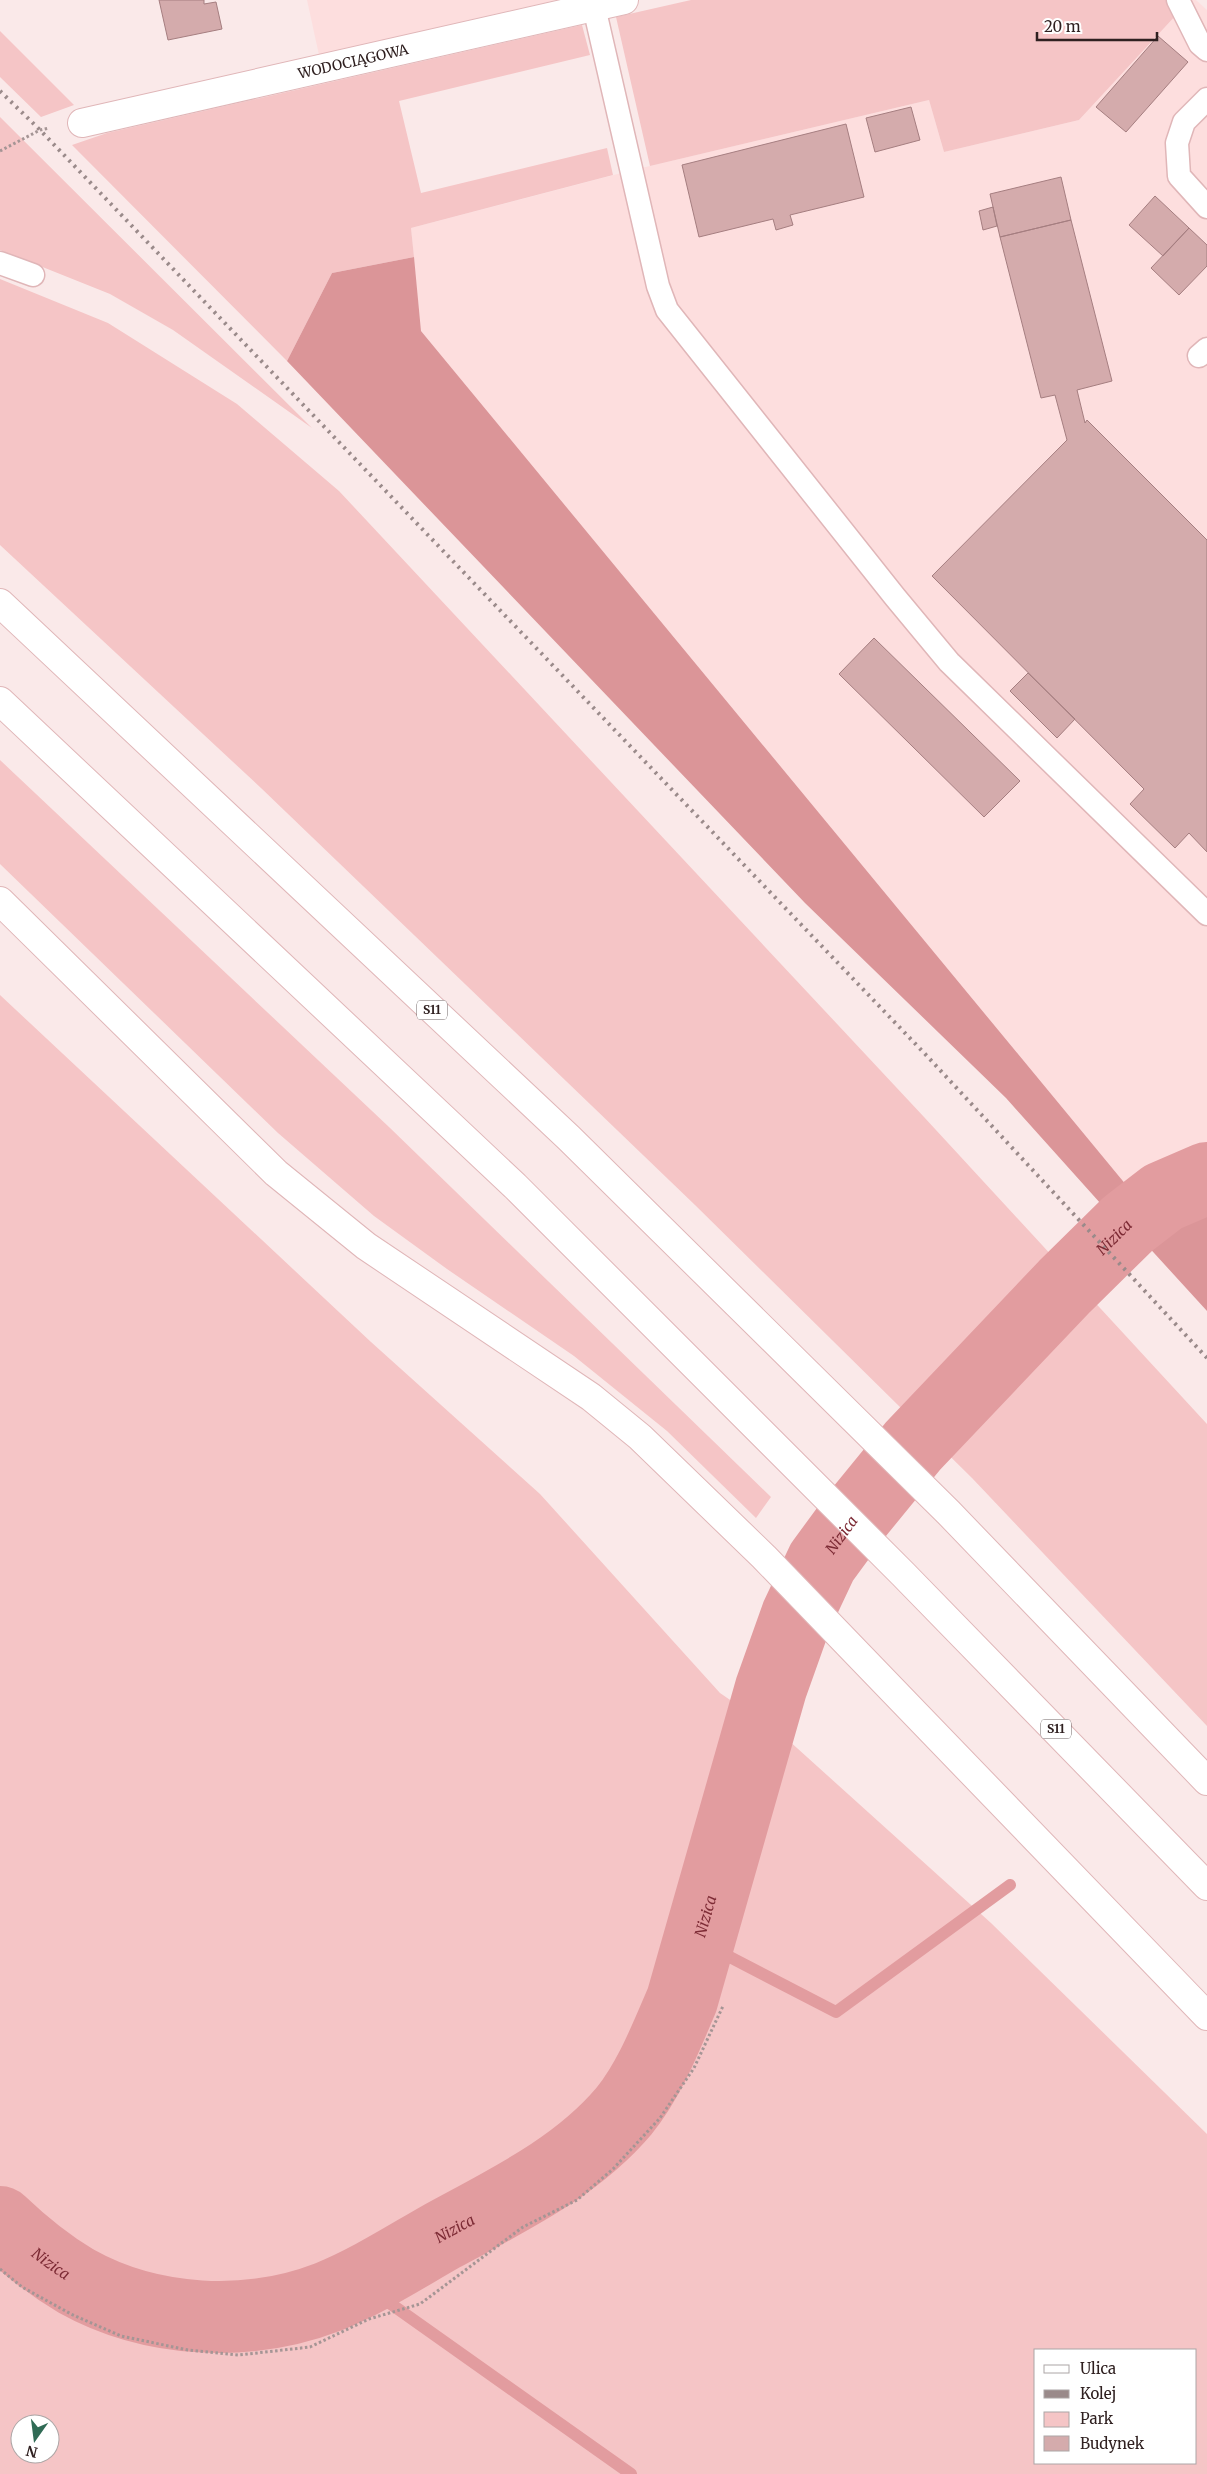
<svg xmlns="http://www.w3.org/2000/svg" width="1207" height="2474" viewBox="0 0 1207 2474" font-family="Merriweather,serif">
<rect width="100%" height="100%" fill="#fae9e9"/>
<path fill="#fddede" d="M 307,0 L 557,0 L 319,55 Z
M 1190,0 L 1196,0 L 1207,10 L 1207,1166 L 1155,1182 L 1127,1186 L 421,331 L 411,228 L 633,170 L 929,100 L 944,152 L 1079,120 Z"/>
<path fill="#f5c5c6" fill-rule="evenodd" d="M 691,0 L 1190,0 L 1079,120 L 944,152 L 929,100 L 650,166 L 616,17 Z
M 582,25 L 590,55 L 399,101 L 421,193 L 607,148 L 613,175 L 411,228 L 414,257 L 332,273 L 287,361 L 72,145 L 107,133 Z
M 0,31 L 74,105 L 41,117 L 0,77 Z
M 0,117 L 312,428 L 173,330 L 110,294 L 0,250 Z
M 0,279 L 108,323 L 237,404 L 339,491 L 924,1117 L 1207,1424 L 1207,1726 L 972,1478 L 695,1205 L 261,788 L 0,545 Z
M 0,760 L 389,1127 L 771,1497 L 756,1518 L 667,1431 L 574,1356 L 447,1269 L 374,1216 L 278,1133 L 0,864 Z
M 0,995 L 371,1342 L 540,1494 L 720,1693 L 787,1739 L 991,1923 L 1207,2134 L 1207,2474 L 0,2474 ZM 1036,2350 L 1196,2350 L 1196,2463 L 1036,2463 ZM 20,2424 L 50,2424 L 50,2454 L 20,2454 Z"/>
<path fill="#db9598" d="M 414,257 L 421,331 L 1127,1186 L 1101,1204 L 1006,1098 L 805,903 L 287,361 L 332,273 Z
M 1207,1204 L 1207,1311 L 1144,1242 L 1176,1217 Z"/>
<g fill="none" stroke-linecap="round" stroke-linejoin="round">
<path stroke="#e29c9f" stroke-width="12" d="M 699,1941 L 836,2012 L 1010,1885
M 360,2282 L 631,2474"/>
<path stroke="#e29c9f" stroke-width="72" id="s1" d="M 0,2222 C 23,2244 49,2265 76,2281 C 151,2323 248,2328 328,2297 C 368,2281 405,2257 442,2236 C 506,2201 576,2168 624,2111 C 650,2079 666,2037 682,2000 L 771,1688 L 797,1615 L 822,1562 L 855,1517 L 913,1446 L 1065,1286 L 1128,1224 L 1163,1197 L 1207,1178"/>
</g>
<path fill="#d4abac" stroke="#a57e80" d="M 159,0 L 204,0 L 204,4 L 216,2 L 222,29 L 168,40 Z
M 1158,36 L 1188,62 L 1126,132 L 1096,107 Z
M 911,107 L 920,140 L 875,152 L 866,118 Z
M 846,124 L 864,197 L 790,215 L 793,225 L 776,230 L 773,219 L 699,237 L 682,165 Z
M 1061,177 L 1071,220 L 1000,237 L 990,194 Z
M 1155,196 L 1189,228 L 1163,256 L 1129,225 Z
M 993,207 L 997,226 L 983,230 L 979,211 Z
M 1071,220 L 1112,381 L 1077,390 L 1085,423 L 1087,420 L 1207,540 L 1207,852 L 1189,833 L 1175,848 L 1130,804 L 1144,789 L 932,576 L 1067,440 L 1055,395 L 1041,398 L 1000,237 Z
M 1189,228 L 1207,245 L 1207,266 L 1179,295 L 1151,268 Z
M 874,638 L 1020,781 L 984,817 L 839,674 Z
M 1028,673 L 1075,719 L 1057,738 L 1010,691 Z"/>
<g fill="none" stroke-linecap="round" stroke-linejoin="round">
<defs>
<path id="lane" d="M 1178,0 L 1200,44 L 1207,50
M 594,7 L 658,286 L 667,310 L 895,597 L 949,662 L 1207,914
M 1207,99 L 1184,122 L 1177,143 L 1179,176 L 1207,207
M 0,263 L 33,275
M 1199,356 L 1207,349"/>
<g id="street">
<path id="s2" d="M 82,123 L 624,0"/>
<path d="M 0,901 L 276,1173 L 366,1246 L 591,1397 L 640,1437 L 764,1557 L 1207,2016"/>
</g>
<path id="highway" d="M 0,603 L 569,1138 L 948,1512 L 1207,1781
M 0,701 L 515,1186 L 903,1574 L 1207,1886"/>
</defs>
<use href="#lane" stroke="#e0b6b8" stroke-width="25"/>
<use href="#street" stroke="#e0b6b8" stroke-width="30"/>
<use href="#highway" stroke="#e0b6b8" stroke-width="30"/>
<path stroke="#a59595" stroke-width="3" stroke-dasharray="2.5 2.5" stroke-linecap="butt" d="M 0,151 L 40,130 L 49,128
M 0,2269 L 22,2287 L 71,2314 L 121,2336 L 188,2350 L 239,2355 L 310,2347 L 369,2319 L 420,2304 L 523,2227 L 577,2200 L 613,2169 L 660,2118 L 694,2068 L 723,2006"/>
<use href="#lane" stroke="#fff" stroke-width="22"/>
<use href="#street" stroke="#fff" stroke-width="28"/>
<use href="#highway" stroke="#fff" stroke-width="28"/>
<path stroke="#9a8a8a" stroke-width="4" stroke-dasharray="2.5 5" stroke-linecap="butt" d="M 0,91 L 40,130 L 927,1056 L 1207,1358"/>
</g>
<g text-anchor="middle" stroke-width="4.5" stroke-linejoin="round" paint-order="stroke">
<g fill="#fff" stroke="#6d6363" stroke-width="1">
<rect x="417" y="1000.5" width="30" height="19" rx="4"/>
<rect x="1041" y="1719.5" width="30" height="19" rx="4"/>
</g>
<g font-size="12" font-weight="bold" fill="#2f2020">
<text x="432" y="1014">S11</text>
<text x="1056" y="1733">S11</text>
</g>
<g font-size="14" fill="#2f2020" stroke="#fff">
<text dy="5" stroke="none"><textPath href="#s2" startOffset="278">WODOCIĄGOWA</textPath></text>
</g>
<g font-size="15" font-style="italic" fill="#7d2b35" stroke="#fff">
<text dy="5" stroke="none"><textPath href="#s1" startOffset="1732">Nizica</textPath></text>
<text dy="5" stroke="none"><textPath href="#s1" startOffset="1328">Nizica</textPath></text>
<text dy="5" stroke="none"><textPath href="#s1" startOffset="921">Nizica</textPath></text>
<text dy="5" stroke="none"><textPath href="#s1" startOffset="501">Nizica</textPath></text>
<text dy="5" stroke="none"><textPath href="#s1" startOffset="66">Nizica</textPath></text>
</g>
</g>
<rect x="1034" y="2349" width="162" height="115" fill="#ffffff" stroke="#aca6a6"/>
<rect x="1044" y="2365" width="25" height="8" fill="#ffffff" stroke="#aca6a6"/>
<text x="1080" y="2374" font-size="15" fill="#2f2020">Ulica</text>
<rect x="1044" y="2390" width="25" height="8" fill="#9a8a8a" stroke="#aca6a6"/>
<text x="1080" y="2399" font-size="15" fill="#2f2020">Kolej</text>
<rect x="1044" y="2412" width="25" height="15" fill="#f5c5c6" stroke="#aca6a6"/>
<text x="1080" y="2424" font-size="15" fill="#2f2020">Park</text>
<rect x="1044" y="2436" width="25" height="15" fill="#d4abac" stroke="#aca6a6"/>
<text x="1080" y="2449" font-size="15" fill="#2f2020">Budynek</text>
<g transform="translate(35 2439) rotate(194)"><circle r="24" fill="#ffffff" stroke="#aca6a6"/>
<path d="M0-4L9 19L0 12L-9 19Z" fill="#306b55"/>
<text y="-8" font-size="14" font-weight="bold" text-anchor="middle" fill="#2f2020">N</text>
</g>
<path d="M1037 32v8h120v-8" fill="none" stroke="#2f2020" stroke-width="2.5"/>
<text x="1044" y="32" font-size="15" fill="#2f2020" stroke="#ffffff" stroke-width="4" paint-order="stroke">20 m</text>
</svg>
